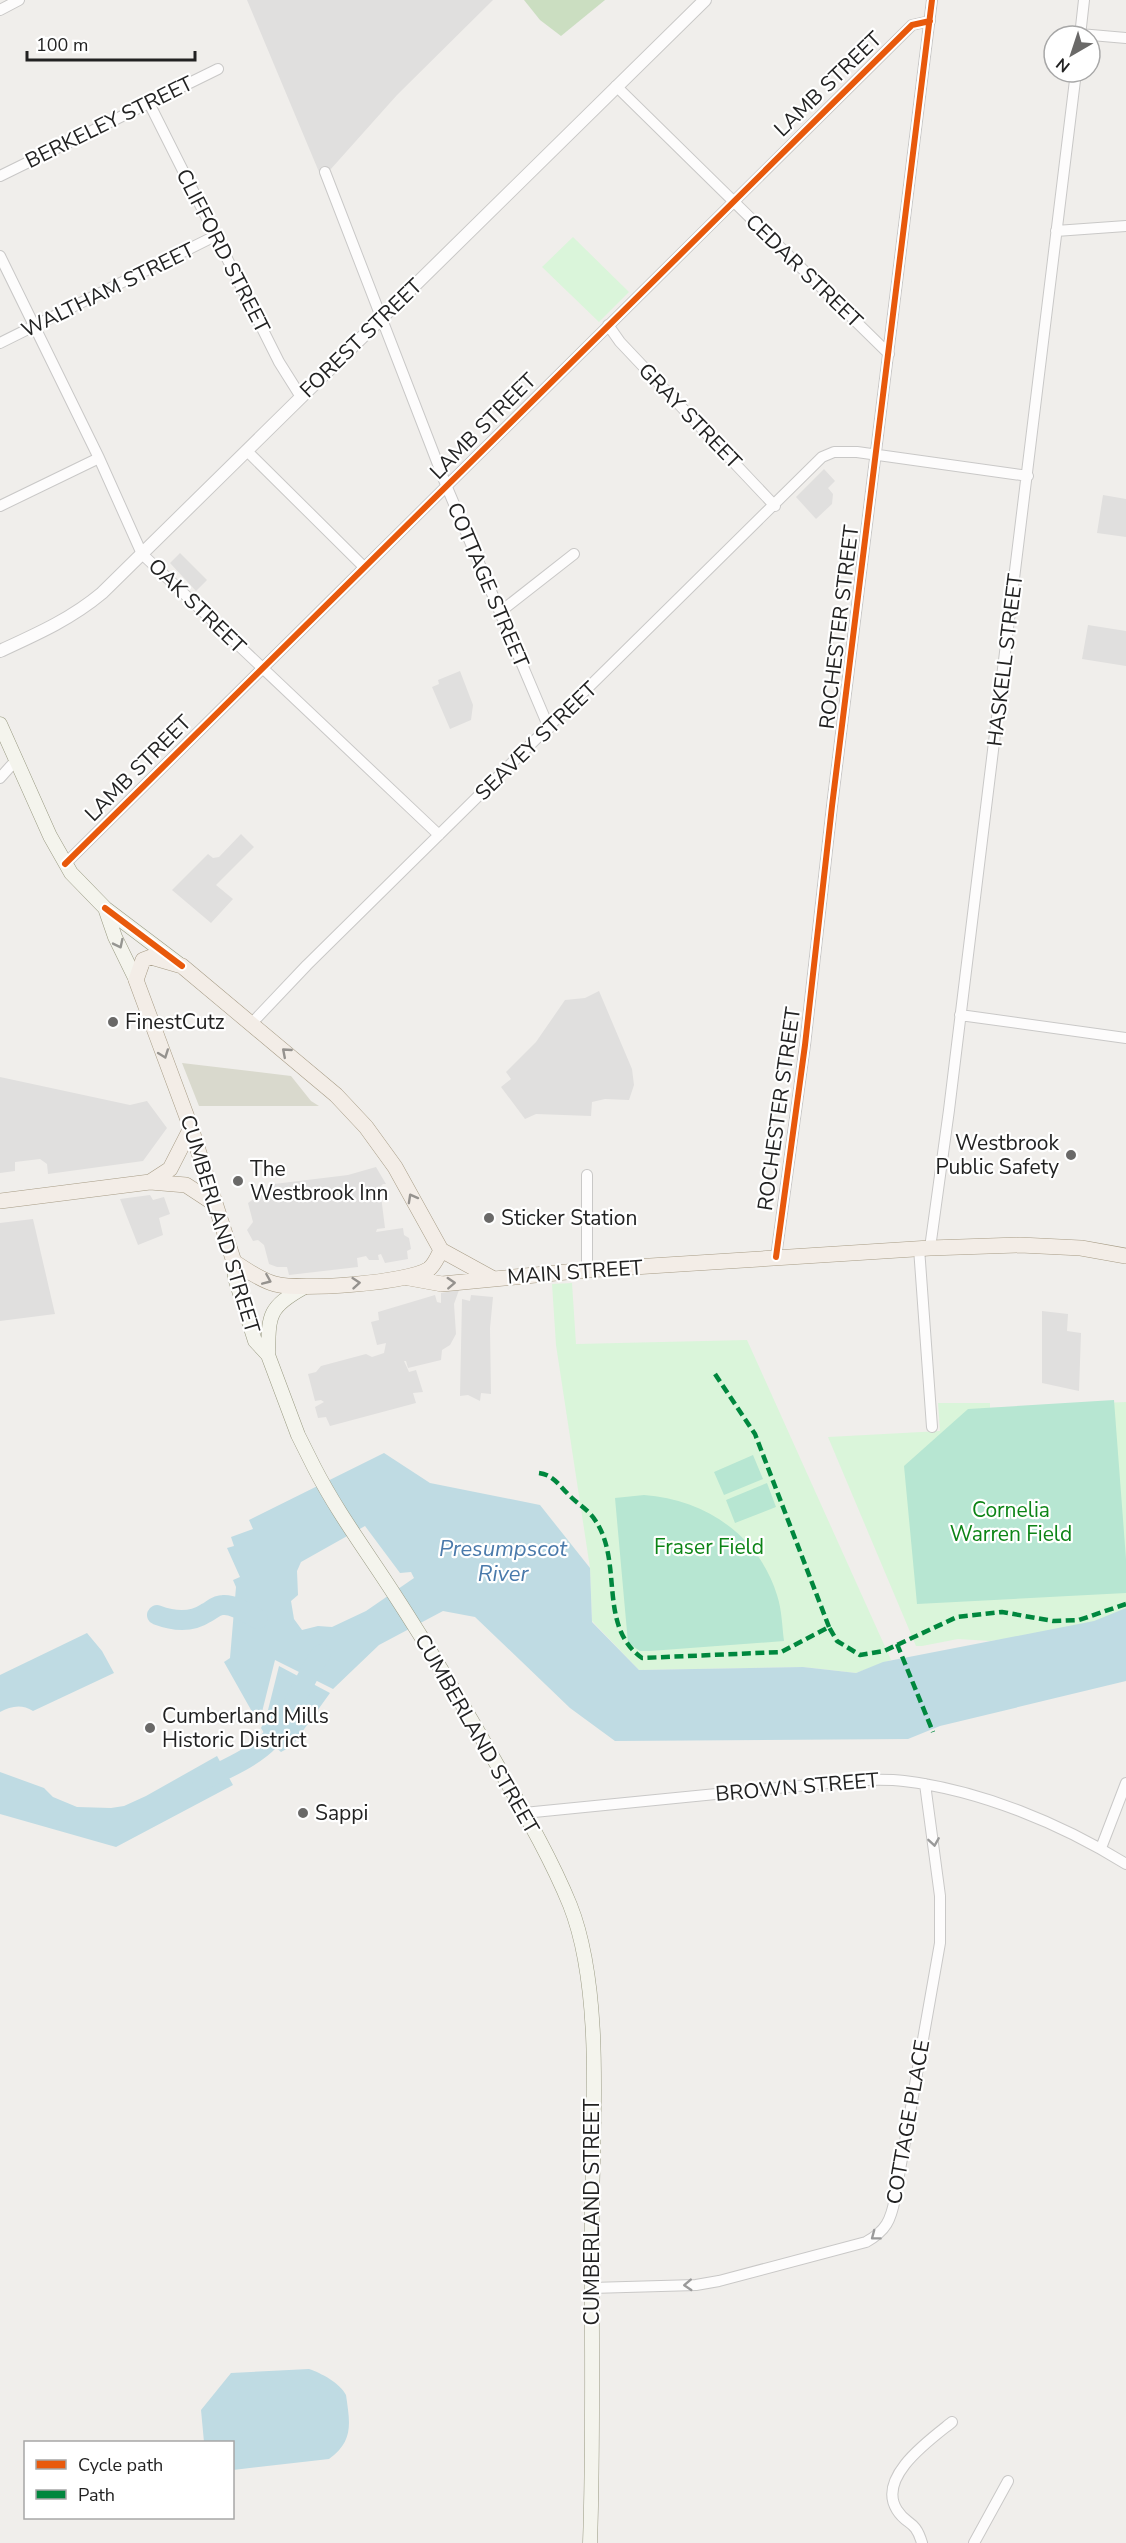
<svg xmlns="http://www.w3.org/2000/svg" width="1126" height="2543" viewBox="0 0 1126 2543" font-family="'Nunito Sans',sans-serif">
<rect width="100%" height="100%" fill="#f0eeeb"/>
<path fill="#d9d9cd" d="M 182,1063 L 291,1076 L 311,1101 L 319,1106 L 199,1106 Z"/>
<path fill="#cbdec1" d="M 524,0 L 605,0 L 561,36 L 540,20 Z"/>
<path fill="#daf5da" d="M 573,237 L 629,292 L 599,322 L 542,267 Z
M 572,1283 L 576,1344 L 747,1340 L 891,1660 L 856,1673 L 803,1667 L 639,1670 L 592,1621 L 590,1568 L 556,1345 L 552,1284 Z
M 1126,1402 L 1126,1622 L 990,1641 L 958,1639 L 922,1646 L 916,1646 L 828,1437 L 940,1431 L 938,1403 L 990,1403 L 990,1408 Z"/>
<path fill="#b7e6d2" d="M 1114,1400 L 1126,1559 L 1126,1593 L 917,1604 L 904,1466 L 968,1409 Z
M 753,1455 L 763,1479 L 724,1495 L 714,1472 Z
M 767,1483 L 776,1507 L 735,1523 L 726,1500 Z
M 644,1495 C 705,1499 759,1536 777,1595 C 782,1610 782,1626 784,1641 L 650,1651 L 640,1651 L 628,1643 L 615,1498 Z"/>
<path fill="#e0dfde" d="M 247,0 L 493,0 L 397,95 L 330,170 L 319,172 Z
M 824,469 L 835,481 L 828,488 L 833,494 L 832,504 L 816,519 L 796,497 Z
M 1103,495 L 1126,499 L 1126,537 L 1097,533 Z
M 180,553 L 207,580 L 196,591 L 170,563 Z
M 1088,625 L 1126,631 L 1126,666 L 1082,659 Z
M 460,671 L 473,705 L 471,720 L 450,729 L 432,687 L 439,684 L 438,680 Z
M 241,834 L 254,847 L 216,885 L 233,899 L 211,923 L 172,890 L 208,854 L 213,858 L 219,857 Z
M 599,991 L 632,1069 L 634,1085 L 629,1100 L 605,1099 L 592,1102 L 591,1116 L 536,1114 L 525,1119 L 501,1087 L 511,1079 L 506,1072 L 536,1042 L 565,1000 L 585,998 Z
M 0,1077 L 130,1105 L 147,1101 L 167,1128 L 143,1161 L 48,1174 L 47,1164 L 40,1159 L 15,1162 L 15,1171 L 0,1173 Z
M 376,1167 L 386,1184 L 383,1184 L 371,1195 L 381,1196 L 385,1228 L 377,1229 L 376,1232 L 403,1228 L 404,1235 L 409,1238 L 411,1249 L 407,1251 L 408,1259 L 385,1263 L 381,1254 L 378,1255 L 379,1260 L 369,1260 L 366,1256 L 357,1258 L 358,1267 L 289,1275 L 287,1267 L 277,1267 L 269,1264 L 264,1245 L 258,1240 L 253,1241 L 247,1230 L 253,1222 L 248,1203 L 274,1184 L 348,1175 Z
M 150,1195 L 153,1200 L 164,1197 L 170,1214 L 159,1218 L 163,1235 L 138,1245 L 120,1199 Z
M 33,1219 L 55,1314 L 0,1321 L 0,1223 Z
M 459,1290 L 454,1304 L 456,1334 L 450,1345 L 442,1350 L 441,1360 L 408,1368 L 406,1361 L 404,1361 L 409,1372 L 416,1370 L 423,1392 L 413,1393 L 416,1403 L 330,1426 L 326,1417 L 318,1418 L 315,1407 L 324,1402 L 321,1400 L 315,1401 L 308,1374 L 316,1372 L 321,1366 L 366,1354 L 372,1357 L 384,1353 L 386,1343 L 377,1345 L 371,1322 L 379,1320 L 378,1312 L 435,1295 L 437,1302 L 441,1303 L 441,1293 Z
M 471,1295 L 493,1297 L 490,1328 L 491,1394 L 481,1393 L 480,1401 L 468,1395 L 460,1396 L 462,1299 L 470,1301 Z
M 1042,1311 L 1068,1314 L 1067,1331 L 1081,1333 L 1079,1391 L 1042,1383 Z"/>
<path fill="#bfdbe3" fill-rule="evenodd" d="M 384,1453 L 430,1483 L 540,1505 L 590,1568 L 592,1622 L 639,1670 L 803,1667 L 856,1673 L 883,1662 L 1094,1621 L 1126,1608 L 1126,1681 L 940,1726 L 908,1739 L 615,1741 L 570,1708 L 475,1617 L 443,1611 L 379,1645 L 333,1689 L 275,1660 L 259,1724 L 224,1662 L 230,1658 L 236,1587 L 233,1580 L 240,1577 L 227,1548 L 234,1546 L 231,1537 L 253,1529 L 249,1520 ZM 365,1526 L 400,1573 L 411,1572 L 414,1578 L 366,1611 L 332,1627 L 318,1626 L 302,1630 L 294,1619 L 291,1601 L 298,1595 L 297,1571 L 301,1562 Z
M 87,1633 L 102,1651 L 114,1673 L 33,1711 C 22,1704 11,1706 0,1712 L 0,1675 Z
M 279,1666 L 330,1693 L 292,1746 L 281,1752 L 269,1741 L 261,1728 L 266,1718 Z
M 217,1756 L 233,1785 L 116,1847 L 0,1814 L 0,1772 L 44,1788 L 53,1797 L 77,1807 L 111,1808 L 124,1806 L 146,1796 Z
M 309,2369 C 321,2373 340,2383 346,2395 C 350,2423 354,2441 329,2459 L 233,2470 L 232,2442 L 204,2442 L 201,2410 L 231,2373 Z"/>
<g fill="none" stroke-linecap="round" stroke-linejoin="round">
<path stroke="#bfdbe3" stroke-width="20" d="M 157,1615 C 173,1621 191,1623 206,1613 C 212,1610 216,1605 223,1605 C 235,1604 248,1614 258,1619
M 202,1781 C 223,1770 253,1758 269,1741 C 291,1717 303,1680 321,1654"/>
<defs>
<path id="minor" d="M 0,10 L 19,0
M 1080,34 L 1126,38
M 1080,36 L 1084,0
M 616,86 L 889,354
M 149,103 L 279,362 L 301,397
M 325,172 L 446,485 L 549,728
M 0,176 L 218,69
M 1056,231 L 1126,226
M 0,256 L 99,458 L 142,554 L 439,835
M 608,325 L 620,342 L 775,506
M 0,343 L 215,236
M 247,451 L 364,567
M 0,506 L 99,458
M 500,612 L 574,554
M 0,778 L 17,759
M 65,864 L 912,25 L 930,21
M 960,1015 L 1126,1038
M 252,1023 L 307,965 L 822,457 L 834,452 L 857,452 L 1028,476
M 587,1175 L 587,1270
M 919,1248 L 932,1427
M 930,1248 L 949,1110 L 1076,72
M 776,1257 L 805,1045 L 832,806 L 932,0
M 524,1813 L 858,1780 C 873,1780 889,1779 904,1781 C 980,1790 1062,1824 1126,1864
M 1101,1848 L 1126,1783
M 591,2288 L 696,2285 L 719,2281 L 866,2242 C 886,2231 891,2220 895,2198 L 940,1943 L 940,1896 L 925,1784
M 922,2543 C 915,2519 907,2526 897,2510 C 876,2477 931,2439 952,2422
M 974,2543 L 1008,2481"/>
<path id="tertiary" d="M 0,651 C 37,634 71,619 102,593 L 705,0"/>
<path id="secondary" d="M 0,724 L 50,836 L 71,873 L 105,908 L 179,964
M 105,908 L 115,937 L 136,980
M 234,1262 L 235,1278 L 255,1341 L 268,1355 L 298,1435 L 314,1467 C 337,1512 367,1552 394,1594 C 433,1654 469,1715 504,1777 C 528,1819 552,1861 570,1905 C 603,1988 593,2119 592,2209 C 591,2320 594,2432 590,2543
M 268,1355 C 269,1316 267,1308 303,1288"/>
<path id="primary" d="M 150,1182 L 170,1169 L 191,1128
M 0,1201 L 150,1182 L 186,1185 L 215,1204
M 441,1250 C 438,1256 435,1264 429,1269 C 409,1283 299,1291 275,1284 C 260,1280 247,1270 234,1262 L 191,1128 L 136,980 L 143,960 L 151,957 L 182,966 L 336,1095 L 366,1127 L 395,1167 L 441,1250 L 492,1278
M 409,1278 L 442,1284 L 587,1270 L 930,1248 L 1020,1245 L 1081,1248 L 1126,1256"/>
</defs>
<use href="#minor" stroke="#c9c8c7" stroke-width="12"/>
<use href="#tertiary" stroke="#c9c8c7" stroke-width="14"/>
<use href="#secondary" stroke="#999a82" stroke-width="15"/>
<use href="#primary" stroke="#a79c86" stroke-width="16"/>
<use href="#minor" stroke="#fdfcfc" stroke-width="10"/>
<use href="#tertiary" stroke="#fdfcfc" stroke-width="12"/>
<use href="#secondary" stroke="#f4f4ed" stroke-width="14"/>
<use href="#primary" stroke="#f3ede7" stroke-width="15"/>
<path stroke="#00873e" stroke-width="4.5" stroke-dasharray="9 4.5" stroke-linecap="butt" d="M 715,1374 L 755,1434 L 829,1627
M 539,1473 C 553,1475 558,1484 568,1494 C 576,1503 589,1510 595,1520 C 624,1562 597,1626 642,1658 L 781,1652 L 829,1627 L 837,1641 L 860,1655 L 884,1651 L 957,1617 L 1002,1612 L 1053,1621 L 1079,1620 L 1126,1604
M 897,1644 L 933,1732"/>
<defs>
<path id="cycleway" d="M 65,864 L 912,25 L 930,21
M 105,908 L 182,966
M 776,1257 L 805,1045 L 832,806 L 932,0"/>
</defs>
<use href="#cycleway" stroke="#fff" stroke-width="10"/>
<use href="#cycleway" stroke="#e8590c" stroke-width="6"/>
</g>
<defs><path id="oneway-chevron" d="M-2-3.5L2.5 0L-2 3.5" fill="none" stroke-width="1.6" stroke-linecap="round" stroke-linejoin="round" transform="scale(1.5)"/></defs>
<use stroke="#969692" href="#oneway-chevron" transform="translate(119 944) rotate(64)"/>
<g stroke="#95928e">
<use href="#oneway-chevron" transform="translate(286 1052) rotate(-139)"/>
<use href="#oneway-chevron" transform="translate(164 1054) rotate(70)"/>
<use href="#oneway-chevron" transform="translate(412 1198) rotate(-119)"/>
<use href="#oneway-chevron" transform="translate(267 1280) rotate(23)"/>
<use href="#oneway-chevron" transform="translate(356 1283) rotate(-5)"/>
<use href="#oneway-chevron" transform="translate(451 1283) rotate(-3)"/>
</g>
<g stroke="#9a9a9a">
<use href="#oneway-chevron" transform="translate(934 1842) rotate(81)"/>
<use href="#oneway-chevron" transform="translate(875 2236) rotate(143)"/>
<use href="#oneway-chevron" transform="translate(688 2285) rotate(177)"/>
</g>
<g fill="#6a6968" stroke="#fff" stroke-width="2">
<circle cx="113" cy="1022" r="6"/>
<circle cx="1071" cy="1155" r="6"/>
<circle cx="238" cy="1181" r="6"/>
<circle cx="489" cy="1218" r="6"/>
<circle cx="150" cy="1728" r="6"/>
<circle cx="303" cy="1813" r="6"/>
</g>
<g text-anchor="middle" stroke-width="4.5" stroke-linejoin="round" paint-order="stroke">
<g font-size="21" fill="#222" stroke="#fff">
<text transform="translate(828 84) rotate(-44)" y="7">LAMB STREET</text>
<text transform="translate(109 122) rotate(-26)" y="7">BERKELEY STREET</text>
<text transform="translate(223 251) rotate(63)" y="7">CLIFFORD STREET</text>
<text transform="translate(804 271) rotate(44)" y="7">CEDAR STREET</text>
<text transform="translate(108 290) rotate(-26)" y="7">WALTHAM STREET</text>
<text transform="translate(361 338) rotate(-44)" y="7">FOREST STREET</text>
<text transform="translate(690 416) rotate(46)" y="7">GRAY STREET</text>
<text transform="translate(483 426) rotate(-45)" y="7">LAMB STREET</text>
<text transform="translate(488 585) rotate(67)" y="7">COTTAGE STREET</text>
<text transform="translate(197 606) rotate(44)" y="7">OAK STREET</text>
<text transform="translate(839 627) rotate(-83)" y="7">ROCHESTER STREET</text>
<text transform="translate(1005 660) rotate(-83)" y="7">HASKELL STREET</text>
<text transform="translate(536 741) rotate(-44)" y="7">SEAVEY STREET</text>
<text transform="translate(138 768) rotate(-45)" y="7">LAMB STREET</text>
<text transform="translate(779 1109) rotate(-82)" y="7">ROCHESTER STREET</text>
<text transform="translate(220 1224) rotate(73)" y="7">CUMBERLAND STREET</text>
<text transform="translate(575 1272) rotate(-4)" y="7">MAIN STREET</text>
<text transform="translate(477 1734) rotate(60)" y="7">CUMBERLAND STREET</text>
<text transform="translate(797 1787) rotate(-5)" y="7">BROWN STREET</text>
<text transform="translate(908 2122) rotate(-80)" y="7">COTTAGE PLACE</text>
<text transform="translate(592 2212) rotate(-90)" y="7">CUMBERLAND STREET</text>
</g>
<g font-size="21" fill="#222" stroke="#fff" text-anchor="start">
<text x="125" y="1029">FinestCutz</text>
<text x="1059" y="1150" text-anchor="end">Westbrook<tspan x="1059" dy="24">Public Safety</tspan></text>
<text x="250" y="1176">The<tspan x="250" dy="24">Westbrook Inn</tspan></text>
<text x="501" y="1225">Sticker Station</text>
<text x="162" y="1723">Cumberland Mills<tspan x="162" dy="24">Historic District</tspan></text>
<text x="315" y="1820">Sappi</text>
</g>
<g font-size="21" fill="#0c8416" stroke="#fff">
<text x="1011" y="1517">Cornelia<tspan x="1011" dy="24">Warren Field</tspan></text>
<text x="709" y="1554">Fraser Field</text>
</g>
<g font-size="22" font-style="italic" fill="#4a7aab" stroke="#fff">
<text x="503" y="1556">Presumpscot<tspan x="503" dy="25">River</tspan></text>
</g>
</g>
<rect x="24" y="2441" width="210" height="78" fill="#ffffff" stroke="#a7a7a7" stroke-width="1.5"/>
<rect x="36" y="2460" width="30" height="9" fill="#e8590c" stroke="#a7a7a7" stroke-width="1.5"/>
<text x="78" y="2471" font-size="18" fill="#222222">Cycle path</text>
<rect x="36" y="2490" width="30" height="9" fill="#00873e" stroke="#a7a7a7" stroke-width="1.5"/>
<text x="78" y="2501" font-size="18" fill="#222222">Path</text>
<g transform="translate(1072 54) rotate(219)"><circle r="28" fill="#ffffff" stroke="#a7a7a7" stroke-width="1.5"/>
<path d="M0-4.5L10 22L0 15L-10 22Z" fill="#6a6968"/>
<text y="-9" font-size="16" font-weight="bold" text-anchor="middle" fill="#222222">N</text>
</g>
<path d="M27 51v9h168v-9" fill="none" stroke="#222222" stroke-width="3"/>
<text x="36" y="51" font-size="18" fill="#222222" stroke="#ffffff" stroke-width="4.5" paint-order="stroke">100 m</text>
</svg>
